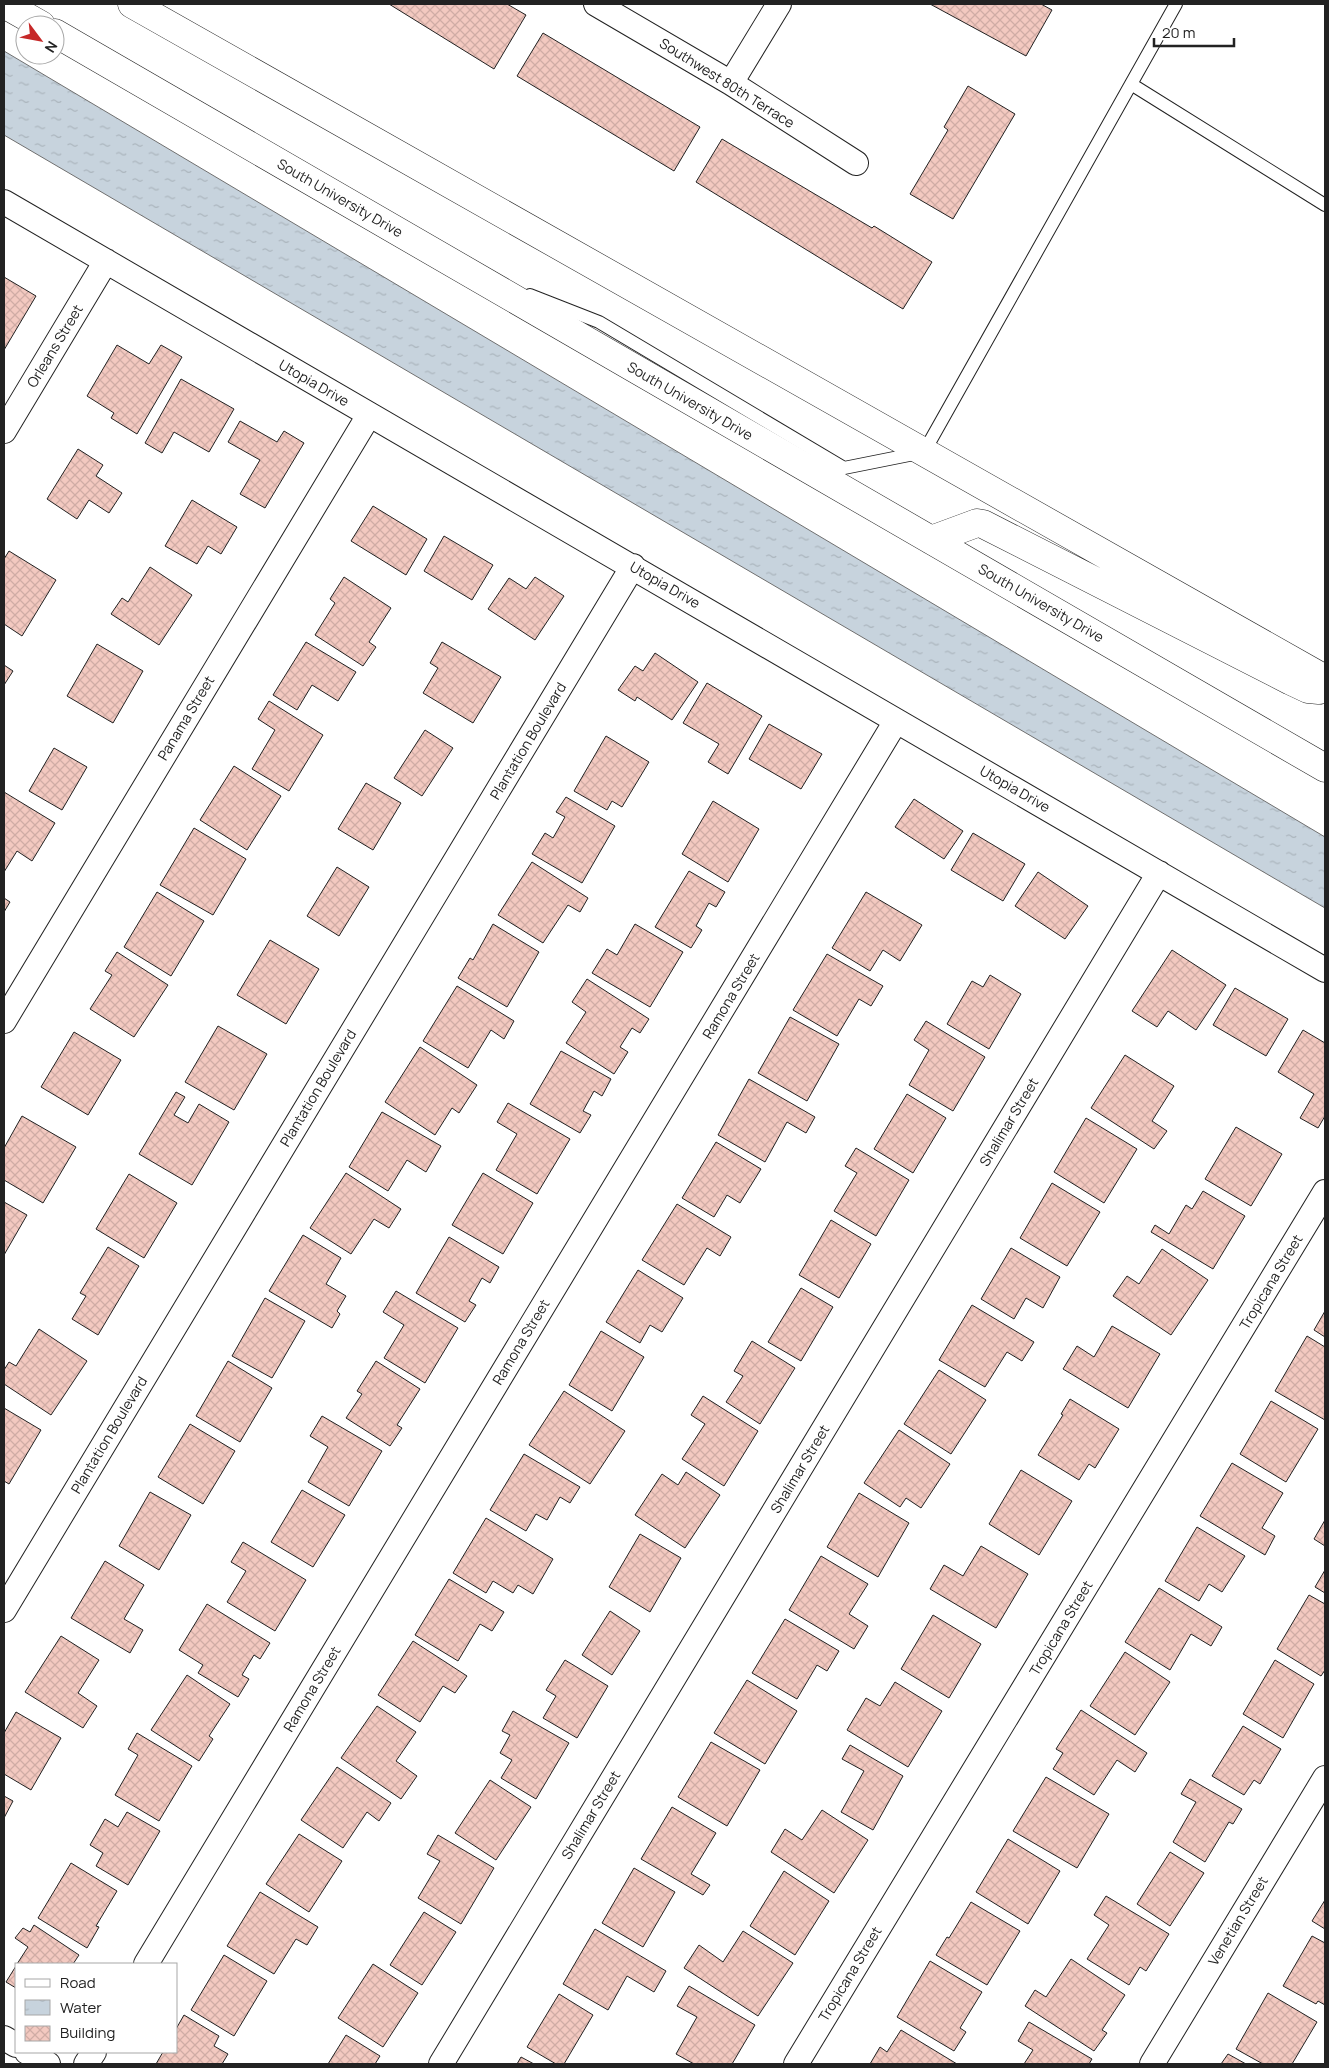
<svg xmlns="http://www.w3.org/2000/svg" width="1329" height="2068" viewBox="0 0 1329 2068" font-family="Manrope,sans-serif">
<defs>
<pattern id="water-ripples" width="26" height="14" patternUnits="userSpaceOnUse" patternTransform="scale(1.25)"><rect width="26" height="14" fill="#c7d3dd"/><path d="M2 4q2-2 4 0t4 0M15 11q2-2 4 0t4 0" fill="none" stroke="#abb5bd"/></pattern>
<pattern id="building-cross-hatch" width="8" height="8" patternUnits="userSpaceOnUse" patternTransform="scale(1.25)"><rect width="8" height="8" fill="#f3c9c0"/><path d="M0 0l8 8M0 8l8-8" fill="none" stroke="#d0aca5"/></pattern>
</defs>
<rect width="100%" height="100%" fill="#fff"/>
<path fill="url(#water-ripples)" stroke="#6f6f6f" d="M 4,51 L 1325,837 L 1325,908 L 4,135 Z"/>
<path fill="url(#building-cross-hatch)" stroke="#222" d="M 389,4 L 507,4 L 526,15 L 494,69 Z
M 930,4 L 1041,4 L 1052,10 L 1026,56 Z
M 543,33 L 700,127 L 674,171 L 517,76 Z
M 968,86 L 1015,114 L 953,219 L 910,194 L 948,130 L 944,127 Z
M 722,139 L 872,228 L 874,226 L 932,262 L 903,309 L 696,182 Z
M 4,277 L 36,296 L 4,350 Z
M 117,345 L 149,364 L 161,345 L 182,357 L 137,434 L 111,418 L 114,413 L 87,396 Z
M 181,379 L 234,409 L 209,452 L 174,432 L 162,453 L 145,443 Z
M 240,421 L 277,442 L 284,431 L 304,443 L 265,508 L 240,494 L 260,460 L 228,442 Z
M 78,449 L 103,465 L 96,476 L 122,493 L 109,513 L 89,500 L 77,519 L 47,499 Z
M 192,500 L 237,527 L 221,554 L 208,546 L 197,564 L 165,546 Z
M 373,506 L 427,539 L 406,575 L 351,541 Z
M 444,536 L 493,565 L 472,600 L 424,571 Z
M 9,551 L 56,580 L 22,636 L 4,624 L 4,559 Z
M 150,567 L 192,595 L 159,645 L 111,614 L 122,598 L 128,602 Z
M 344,577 L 391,608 L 369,642 L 376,647 L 363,666 L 315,635 L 335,603 L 330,599 Z
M 535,577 L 564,596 L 535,640 L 488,609 L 509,578 L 526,589 Z
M 306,642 L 356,672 L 338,701 L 312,685 L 297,710 L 273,695 Z
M 442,642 L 501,677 L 473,723 L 423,693 L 438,668 L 430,663 Z
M 97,644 L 143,671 L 113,723 L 67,696 Z
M 655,653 L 698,682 L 672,720 L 637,697 L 635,701 L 618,690 L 635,666 L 643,671 Z
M 4,665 L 13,671 L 4,685 Z
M 707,683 L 762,716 L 728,774 L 708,762 L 719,744 L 683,723 Z
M 269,701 L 323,735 L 289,791 L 252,769 L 275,730 L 258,719 Z
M 769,724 L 822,754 L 801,789 L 749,759 Z
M 425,730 L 453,748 L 422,796 L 394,778 Z
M 606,736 L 649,762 L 622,807 L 612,801 L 607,810 L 574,791 Z
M 54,748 L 87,767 L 62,810 L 29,791 Z
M 234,766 L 281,796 L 247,850 L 200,820 Z
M 366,783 L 401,803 L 373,850 L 338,829 Z
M 4,792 L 55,823 L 32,861 L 17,851 L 4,872 Z
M 566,797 L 615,826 L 582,883 L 532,854 L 545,833 L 553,838 L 565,817 L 556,812 Z
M 914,799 L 963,831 L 944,859 L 895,827 Z
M 713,801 L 759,829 L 728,882 L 682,854 Z
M 194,828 L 246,859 L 213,915 L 160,885 Z
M 973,833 L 1025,864 L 1003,901 L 951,870 Z
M 532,862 L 588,898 L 580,912 L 568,905 L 543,943 L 498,915 Z
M 337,867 L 369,887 L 339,936 L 307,916 Z
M 689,871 L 725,892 L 716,907 L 709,903 L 696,926 L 702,930 L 691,948 L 655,927 Z
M 1038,872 L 1088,906 L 1065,939 L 1015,906 Z
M 157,892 L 204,921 L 171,976 L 124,947 Z
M 866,892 L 922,925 L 900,961 L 883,950 L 870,971 L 832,948 Z
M 4,898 L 10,902 L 4,912 Z
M 493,924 L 539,952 L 507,1007 L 458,978 L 470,958 L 473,960 Z
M 635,924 L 683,952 L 650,1007 L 592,973 L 607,949 L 617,955 Z
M 270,940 L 319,969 L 286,1024 L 237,995 Z
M 1172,950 L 1226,985 L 1196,1030 L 1168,1011 L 1157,1027 L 1132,1011 Z
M 117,952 L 168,985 L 134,1037 L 90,1009 L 112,975 L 105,971 Z
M 827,954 L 883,986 L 871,1006 L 859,999 L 837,1036 L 793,1010 Z
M 990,975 L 1021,994 L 989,1049 L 947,1024 L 972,981 L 983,987 Z
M 587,979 L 649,1019 L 640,1033 L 632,1028 L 620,1047 L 628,1052 L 614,1074 L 566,1043 L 586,1012 L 572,1002 Z
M 457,986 L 514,1021 L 504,1039 L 491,1030 L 468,1068 L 423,1041 Z
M 1235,988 L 1288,1019 L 1266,1056 L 1213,1025 Z
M 790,1017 L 839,1044 L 807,1101 L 758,1073 Z
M 926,1021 L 985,1057 L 953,1111 L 909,1085 L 929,1050 L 914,1040 Z
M 218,1026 L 267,1054 L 234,1110 L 185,1082 Z
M 1303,1030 L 1325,1043 L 1325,1116 L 1318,1128 L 1300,1118 L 1314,1094 L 1278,1072 Z
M 74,1032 L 121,1060 L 88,1115 L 41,1087 Z
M 420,1047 L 477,1085 L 459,1113 L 452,1108 L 435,1135 L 385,1102 Z
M 561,1051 L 611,1079 L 602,1096 L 594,1091 L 583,1111 L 591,1115 L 580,1133 L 530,1104 Z
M 1125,1055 L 1174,1086 L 1152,1121 L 1167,1131 L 1154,1149 L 1091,1108 Z
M 749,1079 L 815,1117 L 806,1133 L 787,1122 L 765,1162 L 718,1135 Z
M 176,1092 L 185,1097 L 174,1115 L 188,1123 L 199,1104 L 229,1122 L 192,1185 L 139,1154 Z
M 907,1094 L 946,1118 L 913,1173 L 874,1149 Z
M 508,1103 L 570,1139 L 537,1194 L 496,1170 L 517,1134 L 497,1122 Z
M 382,1112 L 441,1146 L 426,1172 L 407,1160 L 388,1191 L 349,1167 Z
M 22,1116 L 76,1147 L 43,1203 L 4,1180 L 4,1148 Z
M 1086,1118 L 1137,1149 L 1104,1203 L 1054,1172 Z
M 1236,1127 L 1282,1154 L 1251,1206 L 1205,1179 Z
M 716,1142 L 761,1169 L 740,1203 L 727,1195 L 714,1217 L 682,1198 Z
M 856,1148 L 909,1180 L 876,1236 L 834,1211 L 857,1173 L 845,1166 Z
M 346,1173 L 401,1209 L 389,1228 L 374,1219 L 351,1254 L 310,1228 Z
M 483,1173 L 533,1203 L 503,1254 L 452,1225 Z
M 129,1174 L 177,1203 L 144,1258 L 96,1229 Z
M 1052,1183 L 1100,1212 L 1067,1266 L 1020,1238 Z
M 1203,1191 L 1245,1216 L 1213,1269 L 1151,1232 L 1155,1225 L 1169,1234 L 1186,1205 L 1192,1209 Z
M 4,1202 L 27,1215 L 4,1255 Z
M 677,1204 L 731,1237 L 720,1256 L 707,1248 L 684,1285 L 642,1260 Z
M 831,1220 L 871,1244 L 839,1298 L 799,1275 Z
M 303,1235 L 341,1258 L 326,1284 L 346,1296 L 337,1311 L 340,1314 L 332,1328 L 269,1291 Z
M 449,1237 L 499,1267 L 490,1283 L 482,1278 L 469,1301 L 476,1305 L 465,1322 L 416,1293 Z
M 108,1247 L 139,1266 L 98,1335 L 72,1319 L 86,1296 L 80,1293 Z
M 1011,1248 L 1060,1277 L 1043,1308 L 1026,1298 L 1014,1319 L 981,1299 Z
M 1162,1249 L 1208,1280 L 1171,1335 L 1113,1296 L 1127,1276 L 1139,1284 Z
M 638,1270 L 683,1298 L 662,1332 L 650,1325 L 640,1343 L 606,1322 Z
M 801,1288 L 833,1307 L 801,1361 L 768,1342 Z
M 396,1291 L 458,1328 L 425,1383 L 384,1358 L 404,1325 L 383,1312 Z
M 265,1298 L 305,1321 L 272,1378 L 232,1356 Z
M 972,1305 L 1034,1342 L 1022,1361 L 1007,1352 L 985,1387 L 939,1360 Z
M 1325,1311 L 1325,1337 L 1314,1330 Z
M 1112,1326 L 1160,1354 L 1128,1408 L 1063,1369 L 1077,1346 L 1094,1357 Z
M 39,1329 L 87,1361 L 51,1415 L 4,1384 L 4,1370 L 9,1362 L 16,1366 Z
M 601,1331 L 644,1357 L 612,1411 L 569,1385 Z
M 1307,1336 L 1325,1347 L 1325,1420 L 1275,1391 Z
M 752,1341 L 795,1368 L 760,1424 L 726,1402 L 743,1376 L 734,1371 Z
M 228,1361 L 272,1388 L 240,1442 L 196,1416 Z
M 376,1361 L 420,1389 L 397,1425 L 402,1428 L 390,1446 L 346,1418 L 362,1394 L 357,1391 Z
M 939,1370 L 986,1400 L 951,1454 L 904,1424 Z
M 564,1391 L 625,1431 L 590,1484 L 529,1445 Z
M 703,1396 L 758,1431 L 724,1486 L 682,1459 L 705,1424 L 691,1415 Z
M 1070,1399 L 1119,1429 L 1095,1468 L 1089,1464 L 1079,1480 L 1038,1455 L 1063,1415 L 1061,1414 Z
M 1271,1401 L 1318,1429 L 1286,1482 L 1240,1454 Z
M 4,1408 L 41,1430 L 9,1484 L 4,1481 Z
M 322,1416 L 382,1451 L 349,1506 L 308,1482 L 328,1447 L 310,1436 Z
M 190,1424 L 235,1451 L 203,1504 L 158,1477 Z
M 899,1430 L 950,1464 L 921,1508 L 906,1498 L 900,1507 L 864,1483 Z
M 524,1454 L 580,1487 L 570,1503 L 560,1497 L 547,1520 L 536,1514 L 526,1531 L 490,1510 Z
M 1232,1463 L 1283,1493 L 1262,1528 L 1275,1536 L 1265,1555 L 1200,1516 Z
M 1021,1470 L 1072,1501 L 1039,1555 L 989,1524 Z
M 686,1472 L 720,1495 L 685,1548 L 635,1515 L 662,1474 L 678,1485 Z
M 302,1490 L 345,1515 L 313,1567 L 271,1542 Z
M 150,1492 L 191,1515 L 159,1570 L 119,1546 Z
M 859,1493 L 909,1523 L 878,1577 L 827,1547 Z
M 486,1518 L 553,1559 L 533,1594 L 518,1585 L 513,1593 L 493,1581 L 486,1593 L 453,1573 Z
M 1325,1520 L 1325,1546 L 1314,1539 Z
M 1197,1527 L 1245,1556 L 1222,1592 L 1209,1584 L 1199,1601 L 1165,1581 Z
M 640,1534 L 681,1558 L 650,1612 L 609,1587 Z
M 243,1542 L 306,1580 L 275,1631 L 227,1602 L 246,1571 L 231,1562 Z
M 981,1546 L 1028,1574 L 996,1628 L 930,1589 L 944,1565 L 963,1576 Z
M 821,1556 L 868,1584 L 849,1614 L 868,1626 L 854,1649 L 789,1610 Z
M 105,1561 L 144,1585 L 124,1619 L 143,1630 L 130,1653 L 71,1618 Z
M 1325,1570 L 1325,1593 L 1315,1587 Z
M 449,1579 L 504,1612 L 492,1631 L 480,1624 L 458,1661 L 415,1635 Z
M 1159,1588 L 1222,1627 L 1211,1646 L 1191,1634 L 1170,1670 L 1125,1642 Z
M 1309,1595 L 1325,1604 L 1325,1670 L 1321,1676 L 1277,1649 Z
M 207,1604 L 270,1643 L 260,1659 L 254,1655 L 242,1675 L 249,1679 L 238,1697 L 198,1673 L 203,1665 L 179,1650 Z
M 610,1611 L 640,1631 L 612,1675 L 582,1655 Z
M 933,1615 L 981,1644 L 949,1698 L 901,1669 Z
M 785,1619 L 839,1651 L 827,1671 L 817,1665 L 797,1699 L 752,1673 Z
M 61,1636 L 99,1660 L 78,1693 L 97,1706 L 83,1728 L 25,1692 Z
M 413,1641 L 467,1676 L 455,1693 L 443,1686 L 420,1722 L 378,1695 Z
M 1125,1652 L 1170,1682 L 1135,1735 L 1090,1706 Z
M 565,1660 L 608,1686 L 577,1738 L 543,1718 L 556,1696 L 546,1690 Z
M 1275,1660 L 1314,1684 L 1283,1738 L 1243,1714 Z
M 187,1675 L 230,1704 L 209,1736 L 213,1739 L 199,1761 L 151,1730 Z
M 747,1680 L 797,1711 L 765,1764 L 714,1733 Z
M 895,1682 L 942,1711 L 908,1767 L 847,1730 L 866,1698 L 880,1706 Z
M 377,1706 L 416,1732 L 396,1761 L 417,1776 L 401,1799 L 341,1758 Z
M 1081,1710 L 1147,1753 L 1135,1772 L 1117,1760 L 1094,1795 L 1053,1769 L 1063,1753 L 1056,1749 Z
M 513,1711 L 569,1743 L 536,1799 L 501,1778 L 512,1760 L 500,1753 L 510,1735 L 502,1731 Z
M 16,1712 L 61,1738 L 31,1790 L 4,1774 L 4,1733 Z
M 1243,1726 L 1281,1749 L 1260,1784 L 1254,1780 L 1244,1795 L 1212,1776 Z
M 137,1733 L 192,1766 L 159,1821 L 115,1795 L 138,1755 L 128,1749 Z
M 711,1742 L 760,1770 L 727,1826 L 678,1797 Z
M 850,1745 L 903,1776 L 873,1830 L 841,1812 L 864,1771 L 842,1759 Z
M 337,1767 L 391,1803 L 379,1821 L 367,1812 L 343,1848 L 301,1820 Z
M 1046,1777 L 1109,1814 L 1077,1868 L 1013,1831 Z
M 1190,1779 L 1242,1809 L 1233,1824 L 1229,1822 L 1205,1862 L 1173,1842 L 1196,1802 L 1181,1794 Z
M 490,1780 L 531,1807 L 496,1860 L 455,1833 Z
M 4,1796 L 13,1801 L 4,1818 Z
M 672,1807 L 716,1833 L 691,1874 L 710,1885 L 703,1895 L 641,1859 Z
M 822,1810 L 868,1840 L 834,1893 L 771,1852 L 785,1829 L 802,1840 Z
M 127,1812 L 160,1831 L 128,1885 L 96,1866 L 103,1853 L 90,1845 L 105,1819 L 118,1827 Z
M 299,1834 L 342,1861 L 309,1912 L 266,1884 Z
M 438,1835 L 494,1868 L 461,1924 L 418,1898 L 440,1861 L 427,1854 Z
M 1008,1839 L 1060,1871 L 1028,1924 L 976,1892 Z
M 1170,1852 L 1204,1873 L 1170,1926 L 1137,1904 Z
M 71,1863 L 117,1891 L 96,1926 L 99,1927 L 87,1948 L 38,1918 Z
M 634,1868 L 675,1892 L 643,1947 L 602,1923 Z
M 784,1871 L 829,1901 L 795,1955 L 750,1926 Z
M 260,1892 L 318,1927 L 307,1945 L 296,1939 L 274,1974 L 227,1946 Z
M 1106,1896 L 1169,1934 L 1146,1971 L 1140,1967 L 1129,1985 L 1087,1959 L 1109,1925 L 1094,1915 Z
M 1325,1900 L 1325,1929 L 1312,1921 Z
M 971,1902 L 1020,1931 L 987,1985 L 936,1955 L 947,1937 L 949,1938 Z
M 424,1912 L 456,1932 L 422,1985 L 390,1965 Z
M 34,1925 L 79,1955 L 73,1964 L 17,1964 L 28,1947 L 15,1938 L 23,1928 L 30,1932 Z
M 595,1929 L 666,1971 L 654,1992 L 627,1976 L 608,2010 L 563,1984 Z
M 743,1931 L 793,1963 L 758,2016 L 684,1968 L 699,1945 L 723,1962 Z
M 1312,1936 L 1325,1943 L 1325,2005 L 1318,2001 L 1316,2004 L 1283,1986 Z
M 224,1955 L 267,1981 L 234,2036 L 191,2010 Z
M 1071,1959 L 1125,1995 L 1102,2030 L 1107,2033 L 1094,2051 L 1025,2006 L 1035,1990 L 1046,1997 Z
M 930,1961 L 982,1992 L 960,2028 L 966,2032 L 954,2051 L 897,2017 Z
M 373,1964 L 418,1993 L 383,2047 L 338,2018 Z
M 16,1966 L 16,1988 L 6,1982 Z
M 689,1986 L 755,2025 L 732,2064 L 694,2064 L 676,2054 L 697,2017 L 677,2006 Z
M 1268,1993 L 1317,2022 L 1292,2064 L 1263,2064 L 1236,2049 Z
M 559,1994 L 593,2015 L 564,2064 L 556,2064 L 527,2047 Z
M 184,2015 L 219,2036 L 214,2046 L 228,2054 L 222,2064 L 156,2064 L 163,2052 L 176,2052 L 176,2029 Z
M 1029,2022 L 1092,2059 L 1089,2064 L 1024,2064 L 1033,2050 L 1018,2041 Z
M 901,2030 L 957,2064 L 870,2064 L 880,2047 L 887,2052 Z
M 346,2035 L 380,2056 L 375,2064 L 328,2064 Z
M 1228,2054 L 1246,2064 L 1221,2064 Z
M 521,2057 L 534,2064 L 517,2064 Z"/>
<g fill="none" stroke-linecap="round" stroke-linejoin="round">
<defs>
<path id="lane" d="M 1131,84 L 1325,205
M 530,295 L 599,322 L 844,468 L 924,452 L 1176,4"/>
<path id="street" d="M 596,4 L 731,83 L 856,163
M 731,83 L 779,4
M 4,202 L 1325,970
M 4,431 L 106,261
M 4,1021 L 369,415
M 4,1610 L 633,566
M 146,1964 L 896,721
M 4,2038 L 16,2045
M 27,2052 L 48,2064
M 86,2064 L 94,2052
M 441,2064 L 1159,873
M 796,2064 L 1325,1192
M 1152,2064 L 1325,1778"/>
<path id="primary" d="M 4,4 L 41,25
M 132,4 L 1325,679
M 55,33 L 1325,768
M 931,540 L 977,523 L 983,524 L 1291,681 L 1308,689 L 1319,690"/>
</defs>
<use href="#lane" stroke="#222" stroke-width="14"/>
<use href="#street" stroke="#222" stroke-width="26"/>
<use href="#primary" stroke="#222" stroke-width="29"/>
<use href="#lane" stroke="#fff" stroke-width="12"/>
<use href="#street" stroke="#fff" stroke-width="24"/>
<use href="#primary" stroke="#fff" stroke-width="28"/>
</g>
<g text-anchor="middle" stroke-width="4" stroke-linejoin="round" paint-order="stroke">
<g font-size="14" fill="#222" stroke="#fff">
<text transform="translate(727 83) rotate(32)" y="5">Southwest 80th Terrace</text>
<text transform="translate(340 198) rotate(30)" y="5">South University Drive</text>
<text transform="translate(55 346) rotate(-59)" y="5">Orleans Street</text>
<text transform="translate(314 383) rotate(30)" y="5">Utopia Drive</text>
<text transform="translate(690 401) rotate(30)" y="5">South University Drive</text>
<text transform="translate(665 585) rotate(30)" y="5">Utopia Drive</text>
<text transform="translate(1041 603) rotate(30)" y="5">South University Drive</text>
<text transform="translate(186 718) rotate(-59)" y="5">Panama Street</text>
<text transform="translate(528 741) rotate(-59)" y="5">Plantation Boulevard</text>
<text transform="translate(1015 789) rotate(30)" y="5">Utopia Drive</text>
<text transform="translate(731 996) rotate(-59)" y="5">Ramona Street</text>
<text transform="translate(318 1088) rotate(-59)" y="5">Plantation Boulevard</text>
<text transform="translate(1009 1122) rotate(-59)" y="5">Shalimar Street</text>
<text transform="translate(1271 1282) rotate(-59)" y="5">Tropicana Street</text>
<text transform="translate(521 1342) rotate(-59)" y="5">Ramona Street</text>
<text transform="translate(109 1435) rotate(-59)" y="5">Plantation Boulevard</text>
<text transform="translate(800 1469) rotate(-59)" y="5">Shalimar Street</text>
<text transform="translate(1061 1628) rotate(-59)" y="5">Tropicana Street</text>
<text transform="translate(312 1689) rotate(-59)" y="5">Ramona Street</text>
<text transform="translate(591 1815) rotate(-59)" y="5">Shalimar Street</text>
<text transform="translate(1238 1921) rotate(-59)" y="5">Venetian Street</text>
<text transform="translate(850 1974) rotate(-59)" y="5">Tropicana Street</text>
</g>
</g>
<rect width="1329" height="2068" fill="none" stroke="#222222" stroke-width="10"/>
<rect x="15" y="1963" width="162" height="90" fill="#ffffff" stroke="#a7a7a7"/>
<rect x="25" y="1979" width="25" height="8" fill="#ffffff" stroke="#a7a7a7"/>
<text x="60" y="1988" font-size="15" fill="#222222">Road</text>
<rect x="25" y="2000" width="25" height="15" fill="url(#water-ripples)" stroke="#a7a7a7"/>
<text x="60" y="2013" font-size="15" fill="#222222">Water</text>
<rect x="25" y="2026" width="25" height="15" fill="url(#building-cross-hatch)" stroke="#a7a7a7"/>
<text x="60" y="2038" font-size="15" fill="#222222">Building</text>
<g transform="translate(40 40) rotate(122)"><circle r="24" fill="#ffffff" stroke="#a7a7a7"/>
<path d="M0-4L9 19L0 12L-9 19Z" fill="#c62828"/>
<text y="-8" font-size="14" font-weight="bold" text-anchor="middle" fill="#222222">N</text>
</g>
<path d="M1154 38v8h80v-8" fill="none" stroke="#222222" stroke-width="2.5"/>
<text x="1162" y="38" font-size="15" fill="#222222" stroke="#ffffff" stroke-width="4" paint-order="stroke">20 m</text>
</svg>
